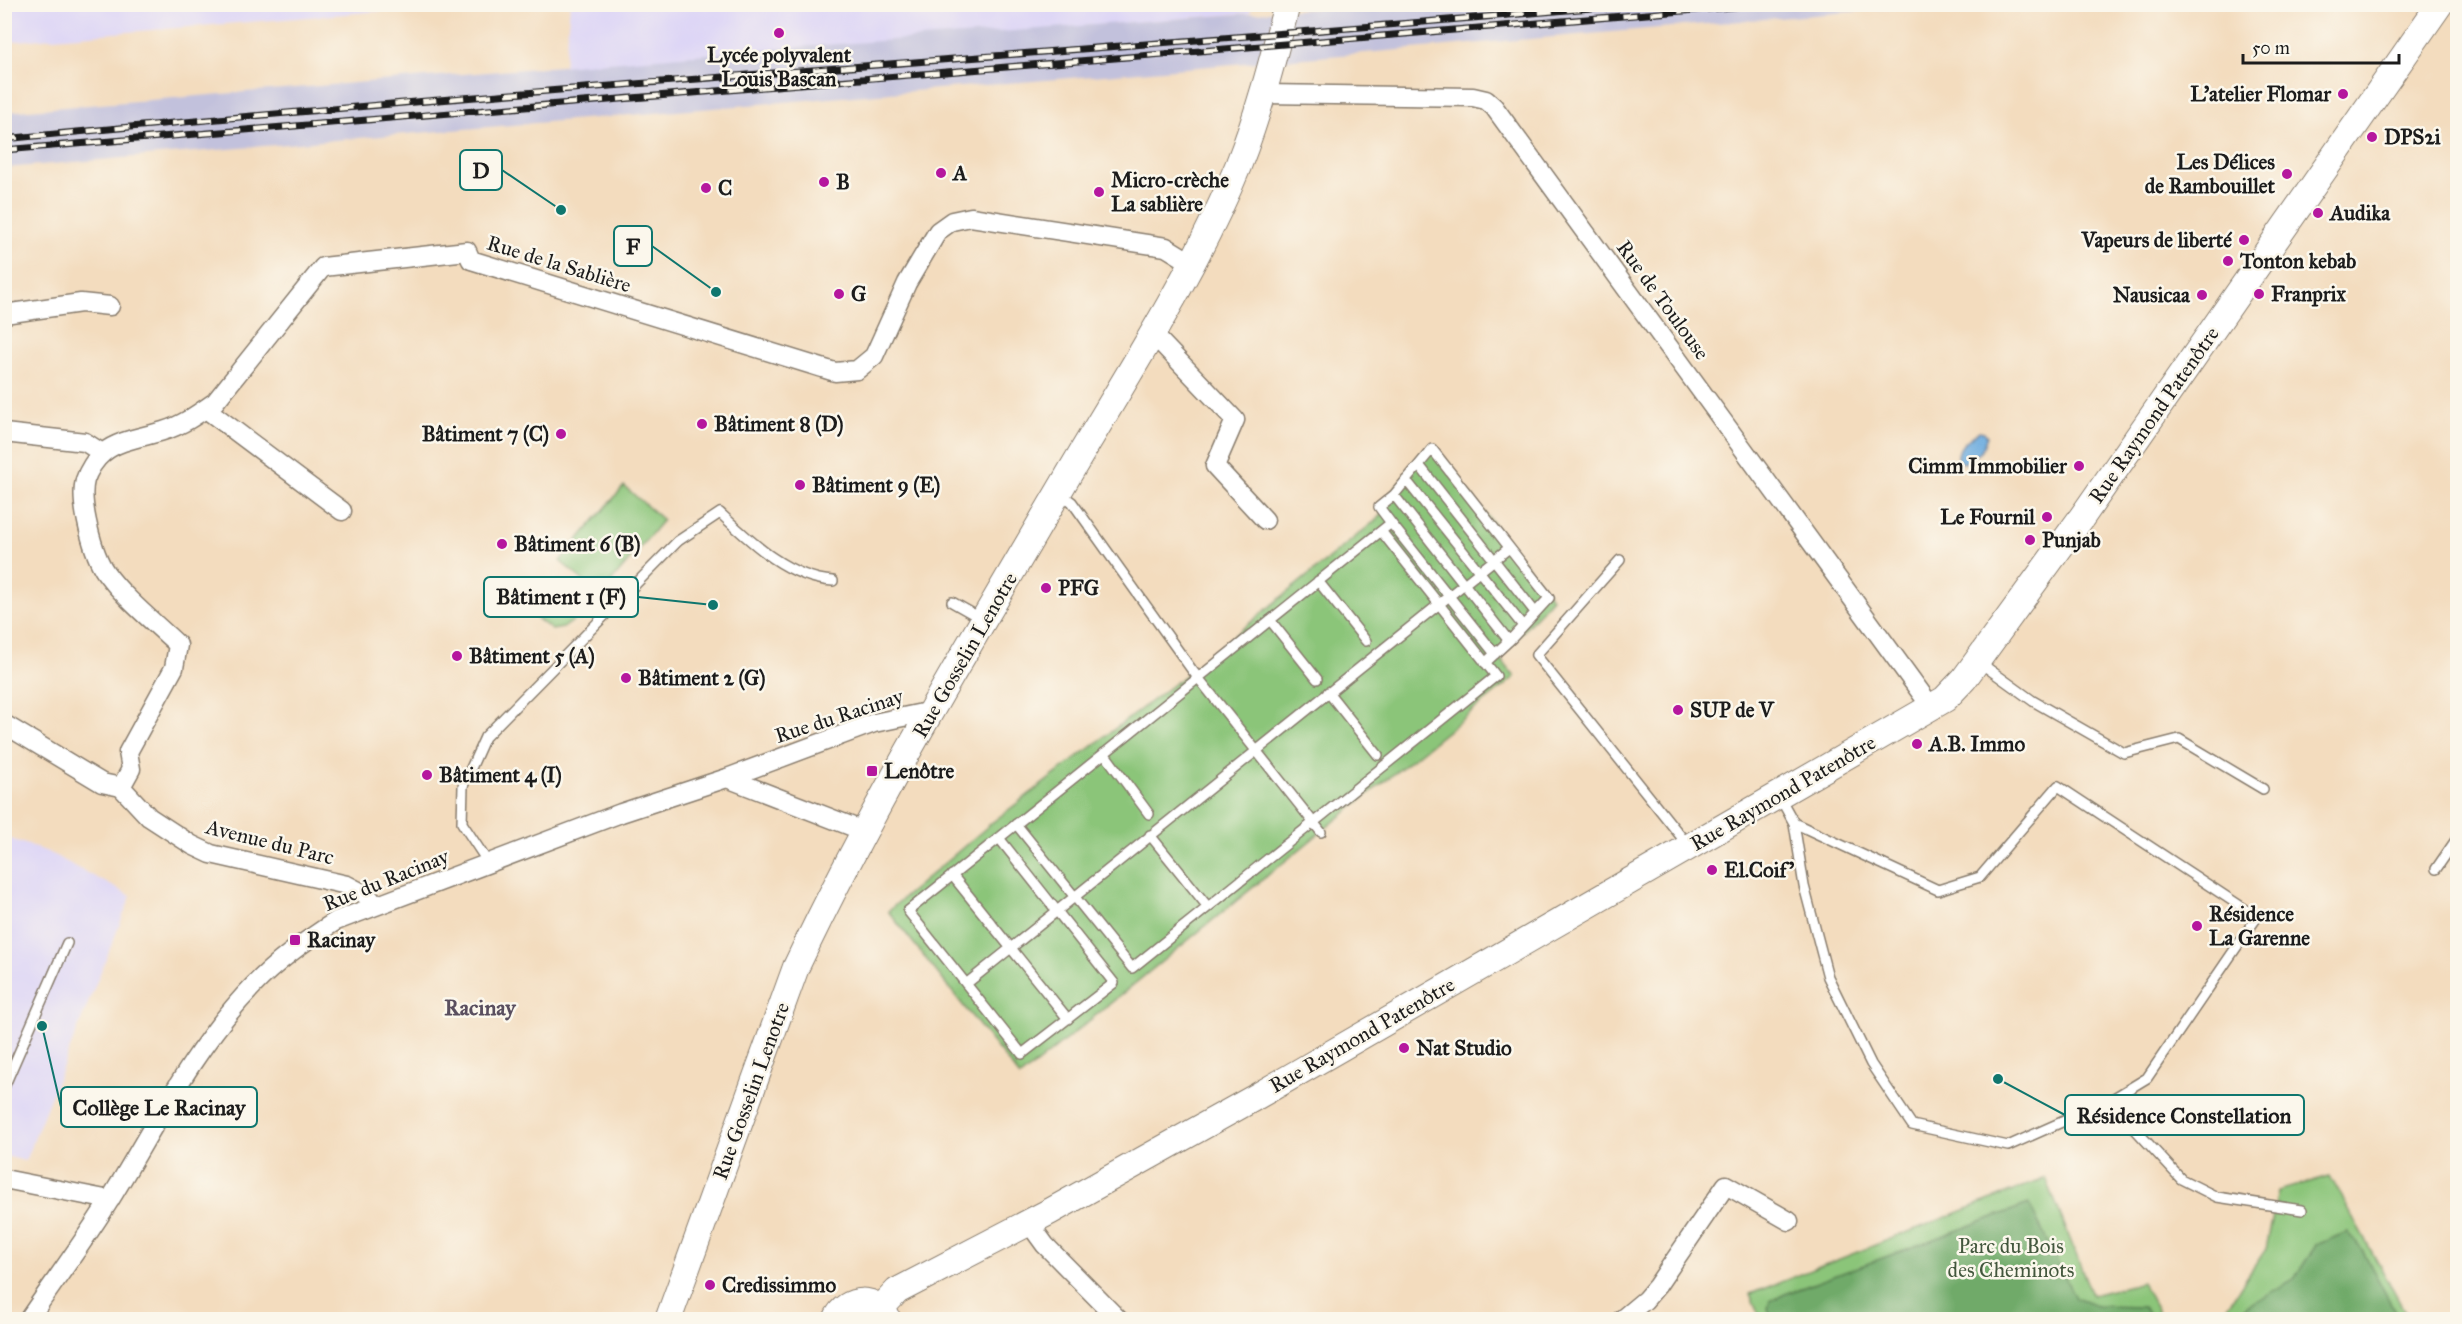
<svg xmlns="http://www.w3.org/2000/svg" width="2462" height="1324" viewBox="0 0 2462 1324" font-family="'IM FELL Great Primer',serif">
<rect width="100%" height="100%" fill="#fbf7ec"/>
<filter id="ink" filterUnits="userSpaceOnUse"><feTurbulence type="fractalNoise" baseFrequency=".0167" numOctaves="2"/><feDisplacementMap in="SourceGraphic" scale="12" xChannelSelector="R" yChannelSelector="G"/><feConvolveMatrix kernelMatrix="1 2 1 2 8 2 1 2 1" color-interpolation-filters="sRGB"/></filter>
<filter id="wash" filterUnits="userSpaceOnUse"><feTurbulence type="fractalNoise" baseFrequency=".008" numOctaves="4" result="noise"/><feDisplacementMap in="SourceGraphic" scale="24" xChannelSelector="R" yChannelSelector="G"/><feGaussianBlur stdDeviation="1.35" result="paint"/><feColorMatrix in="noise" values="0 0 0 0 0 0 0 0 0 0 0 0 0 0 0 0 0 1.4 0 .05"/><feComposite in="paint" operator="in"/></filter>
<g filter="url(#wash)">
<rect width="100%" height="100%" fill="#f3dcbe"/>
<path fill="#ddd5f6" d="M 5,4 L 454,4 L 454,5 L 5,42 Z
M 570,5 L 1252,5 L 1250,13 L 564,67 Z
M 5,837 L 48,852 L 131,896 L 25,1161 L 5,1156 Z"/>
<path fill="#c2c1dc" d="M 1364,5 L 1931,5 L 5,168 L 5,112 L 731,52 Z"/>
<path fill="#8bc579" stroke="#54704a" stroke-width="1.5" d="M 1431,445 L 1552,598 L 1500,658 L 1515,677 L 1321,832 L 1020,1077 L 888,911 L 994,821 L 1192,670 L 1381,516 L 1387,497 Z
M 624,486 L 663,520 L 600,595 L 560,561 Z
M 559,581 L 567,584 C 568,587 568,591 570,594 C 578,603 583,599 585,614 L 580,620 L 576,619 L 563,628 L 552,630 L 525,609 C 533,595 543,584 559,581 Z
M 2330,1176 L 2409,1319 L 2209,1320 L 2224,1311 L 2266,1249 L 2278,1191 Z
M 2046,1178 L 2092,1295 L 2142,1282 L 2162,1319 L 1761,1319 L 1750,1294 Z"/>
<path fill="#70aa69" stroke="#466342" stroke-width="1.5" d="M 2029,1204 L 2075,1298 L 2097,1306 L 2143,1307 L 2153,1319 L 1773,1320 L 1768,1309 L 1770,1301 L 1785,1294 Z
M 2347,1232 L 2363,1251 L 2399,1319 L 2224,1319 L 2294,1279 L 2316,1245 Z"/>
<path fill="#6cabdf" stroke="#44647e" stroke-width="1.5" d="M 1979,431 L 1984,432 L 1987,436 L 1981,452 L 1965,463 L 1959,462 C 1954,447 1969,439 1979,431 Z"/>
</g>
<g filter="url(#ink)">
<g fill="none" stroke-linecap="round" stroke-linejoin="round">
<defs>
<path id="service" d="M 1419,465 L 1535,612
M 1406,480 L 1523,626
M 1060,493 L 1072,502 L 1192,670 L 1321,832
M 1394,495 L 1509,641
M 1391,523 L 1495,654
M 1381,531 L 1391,523 L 1379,507 L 1394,495 L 1432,449 L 1549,598 L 1512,638 L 1485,663
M 1620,560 L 1536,655 L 1687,844
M 1318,581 L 1366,641
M 952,602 L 982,619
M 1270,620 L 1317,679
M 1979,662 L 2033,701 L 2124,753 L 2179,739 L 2263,789
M 1328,692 L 1378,755
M 1104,753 L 1149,814
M 1779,796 L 1794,823 L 1804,886 L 1828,977 L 1871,1064 L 1912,1125 L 2008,1146 L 2109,1101 L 2147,1078 L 2257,917 L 2058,786 L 1980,877 L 1938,890 L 1794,823
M 1150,835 L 1208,907
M 999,838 L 1114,983 L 1022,1054 L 908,911 L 999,838 L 1381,531 L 1496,676 L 1132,968 L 1016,824
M 489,864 L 462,823 L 463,786 L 485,737 L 678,541 L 720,513 C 751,542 788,578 833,581
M 2436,869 L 2458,837
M 952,875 L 1068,1019
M 966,984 L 1509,548
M 4,1087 L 67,943
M 2109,1101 L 2181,1179 L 2217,1197 L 2302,1210"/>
<path id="minor" d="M 1264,94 L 1473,97 L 1486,100 L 1494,107 L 1932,708
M 4,314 L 81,303 L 110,306
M 1152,333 L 1235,420 L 1215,466 L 1265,520
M 206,409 L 342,511
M 4,433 L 85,442 L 102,453
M 4,724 L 102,783 L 121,787 L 149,817 L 192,845 L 211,854 L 347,885 L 368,896 L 375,905
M 727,778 L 866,832
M 121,787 L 131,769 L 128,752 L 174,668 L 178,645 C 154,622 126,600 106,573 C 93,555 79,502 85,480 C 88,471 95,459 103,453 C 118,440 144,437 163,431 C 183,425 198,414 215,402 L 323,267 L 467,251 L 471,260 L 835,372 L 857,370 L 874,356 L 907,283 L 938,231 L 952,221 L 971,217 L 1166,247 L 1192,263
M 4,1179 L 110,1200
M 1029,1223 L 1045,1245 L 1119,1320
M 28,1320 C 56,1279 85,1240 111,1198 C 155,1126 194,1047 253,986 C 278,960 306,940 336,921 L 621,813 L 727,778 L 874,723 L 932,711
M 1621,1320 L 1645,1300 L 1657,1286 L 1726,1185 L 1789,1221"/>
<path id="secondary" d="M 881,1308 L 897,1291 L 1051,1211 L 1254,1098 L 1945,699 L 1964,679 L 2082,517 L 2440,4
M 668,1320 L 796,967 C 875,800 972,640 1065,481 C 1125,378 1193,276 1238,166 C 1259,113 1273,59 1287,4
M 836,1320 C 846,1296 878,1295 888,1320"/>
</defs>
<use href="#service" stroke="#887c6d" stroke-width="12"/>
<use href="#minor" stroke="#887c6d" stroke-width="21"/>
<use href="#secondary" stroke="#887c6d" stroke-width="28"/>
<use href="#service" stroke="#fff" stroke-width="9"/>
<use href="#minor" stroke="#fff" stroke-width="18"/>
<use href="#secondary" stroke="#fff" stroke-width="26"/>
<defs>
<path id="rail" d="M 4,139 C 548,86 1094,51 1638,4
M 4,150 L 1768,4"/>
</defs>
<use href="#rail" stroke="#1c1c1c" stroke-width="7"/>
<use href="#rail" stroke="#fbf7ec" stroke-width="4.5" stroke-dasharray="14" stroke-linecap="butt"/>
</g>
</g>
<g fill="#b5179e" stroke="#fbf7ec" stroke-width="2">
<circle cx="779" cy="33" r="6"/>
<circle cx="2343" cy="94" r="6"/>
<circle cx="2372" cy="137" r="6"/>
<circle cx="941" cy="173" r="6"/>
<circle cx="2287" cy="174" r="6"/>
<circle cx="824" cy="182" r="6"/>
<circle cx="706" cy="188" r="6"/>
<circle cx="1099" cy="192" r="6"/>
<circle cx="2318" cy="213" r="6"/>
<circle cx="2244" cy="240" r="6"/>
<circle cx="2228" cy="261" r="6"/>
<circle cx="839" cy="294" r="6"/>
<circle cx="2259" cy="294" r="6"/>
<circle cx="2202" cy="295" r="6"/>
<circle cx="702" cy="424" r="6"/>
<circle cx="561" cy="434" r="6"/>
<circle cx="2079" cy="466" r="6"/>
<circle cx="800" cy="485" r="6"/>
<circle cx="2047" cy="517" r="6"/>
<circle cx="2030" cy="540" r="6"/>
<circle cx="502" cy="544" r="6"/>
<circle cx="1046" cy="588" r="6"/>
<circle cx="457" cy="656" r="6"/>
<circle cx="626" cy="678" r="6"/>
<circle cx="1678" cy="710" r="6"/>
<circle cx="1917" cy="744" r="6"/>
<rect x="866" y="765" width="12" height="12" rx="3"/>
<circle cx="427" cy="775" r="6"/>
<circle cx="1712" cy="870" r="6"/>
<circle cx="2197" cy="926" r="6"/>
<rect x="289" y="934" width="12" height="12" rx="3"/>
<circle cx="1404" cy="1048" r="6"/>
<circle cx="710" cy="1285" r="6"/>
</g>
<g text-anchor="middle" stroke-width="5" stroke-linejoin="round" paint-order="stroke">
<g font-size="21" font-weight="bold" fill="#1c1c1c" stroke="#fbf7ec" text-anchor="start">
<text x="779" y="62" text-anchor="middle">Lycée polyvalent<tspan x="779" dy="24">Louis Bascan</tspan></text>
<text x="2331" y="101" text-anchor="end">L'atelier Flomar</text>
<text x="2384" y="144">DPS2i</text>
<text x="2275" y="169" text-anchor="end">Les Délices<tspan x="2275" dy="24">de Rambouillet</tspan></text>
<text x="953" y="180">A</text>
<text x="1111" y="187">Micro-crèche<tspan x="1111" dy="24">La sablière</tspan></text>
<text x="836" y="189">B</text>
<text x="718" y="195">C</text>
<text x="2330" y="220">Audika</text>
<text x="2232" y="247" text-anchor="end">Vapeurs de liberté</text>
<text x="2240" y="268">Tonton kebab</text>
<text x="851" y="301">G</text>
<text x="2271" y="301">Franprix</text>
<text x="2190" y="302" text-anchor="end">Nausicaa</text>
<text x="714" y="431">Bâtiment 8 (D)</text>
<text x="549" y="441" text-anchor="end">Bâtiment 7 (C)</text>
<text x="2067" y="473" text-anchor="end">Cimm Immobilier</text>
<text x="812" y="492">Bâtiment 9 (E)</text>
<text x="2035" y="524" text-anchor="end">Le Fournil</text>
<text x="2042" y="547">Punjab</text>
<text x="514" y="551">Bâtiment 6 (B)</text>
<text x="1058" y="595">PFG</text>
<text x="469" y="663">Bâtiment 5 (A)</text>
<text x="638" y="685">Bâtiment 2 (G)</text>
<text x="1690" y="717">SUP de V</text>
<text x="1929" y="751">A.B. Immo</text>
<text x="884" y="778">Lenôtre</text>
<text x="439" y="782">Bâtiment 4 (I)</text>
<text x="1724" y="877">El.Coif'</text>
<text x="2209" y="921">Résidence<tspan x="2209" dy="24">La Garenne</tspan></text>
<text x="307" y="947">Racinay</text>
<text x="1416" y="1055">Nat Studio</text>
<text x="722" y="1292">Credissimmo</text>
</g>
<g font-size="21" fill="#1c1c1c" stroke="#fbf7ec">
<text transform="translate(559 264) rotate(17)" y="7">Rue de la Sablière</text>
<text transform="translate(1663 300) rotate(54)" y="7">Rue de Toulouse</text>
<text transform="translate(2154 415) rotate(-55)" y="7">Rue Raymond Patenôtre</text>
<text transform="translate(965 655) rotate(-60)" y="7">Rue Gosselin Lenotre</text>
<text transform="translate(839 716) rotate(-18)" y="7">Rue du Racinay</text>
<text transform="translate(1783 793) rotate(-30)" y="7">Rue Raymond Patenôtre</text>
<text transform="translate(270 842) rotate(14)" y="7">Avenue du Parc</text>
<text transform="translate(386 880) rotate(-22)" y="7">Rue du Racinay</text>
<text transform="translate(1362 1035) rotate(-30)" y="7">Rue Raymond Patenôtre</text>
<text transform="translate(751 1091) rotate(-70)" y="7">Rue Gosselin Lenotre</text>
</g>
<g font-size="21" fill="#43573d" stroke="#fbf7ec">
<text x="2011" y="1253">Parc du Bois<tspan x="2011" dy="24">des Cheminots</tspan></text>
</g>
<g font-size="22" font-weight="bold" fill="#5a4f5f" stroke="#fbf7ec">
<text x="480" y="1015">Racinay</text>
</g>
</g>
<path fill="none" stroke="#0f766e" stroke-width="2" d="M561 210L502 170M716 292L652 246M713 605L638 597M42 1026L61 1107M1998 1079L2065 1115"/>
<g fill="#0f766e" stroke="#fbf7ec" stroke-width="2">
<circle cx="561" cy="210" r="6"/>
<circle cx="716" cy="292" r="6"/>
<circle cx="713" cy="605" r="6"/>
<circle cx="42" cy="1026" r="6"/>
<circle cx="1998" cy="1079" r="6"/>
</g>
<g fill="#fbf7ec" stroke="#0f766e" stroke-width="2">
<rect x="460" y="150" width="42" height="40" rx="6"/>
<rect x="614" y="226" width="38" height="40" rx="6"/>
<rect x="484" y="577" width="154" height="40" rx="6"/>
<rect x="61" y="1087" width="196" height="40" rx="6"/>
<rect x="2065" y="1095" width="239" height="40" rx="6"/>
</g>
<g font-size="22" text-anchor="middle" font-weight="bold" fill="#1c1c1c">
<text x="481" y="178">D</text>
<text x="633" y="254">F</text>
<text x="561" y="604">Bâtiment 1 (F)</text>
<text x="159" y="1115">Collège Le Racinay</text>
<text x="2184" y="1123">Résidence Constellation</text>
</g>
<rect width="2462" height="1324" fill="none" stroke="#fbf7ec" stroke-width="24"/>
<path d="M2243 54v9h156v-9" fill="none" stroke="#1c1c1c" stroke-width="3"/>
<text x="2252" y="54" font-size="18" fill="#1c1c1c" stroke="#fbf7ec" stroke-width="4.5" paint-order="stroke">50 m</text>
</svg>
